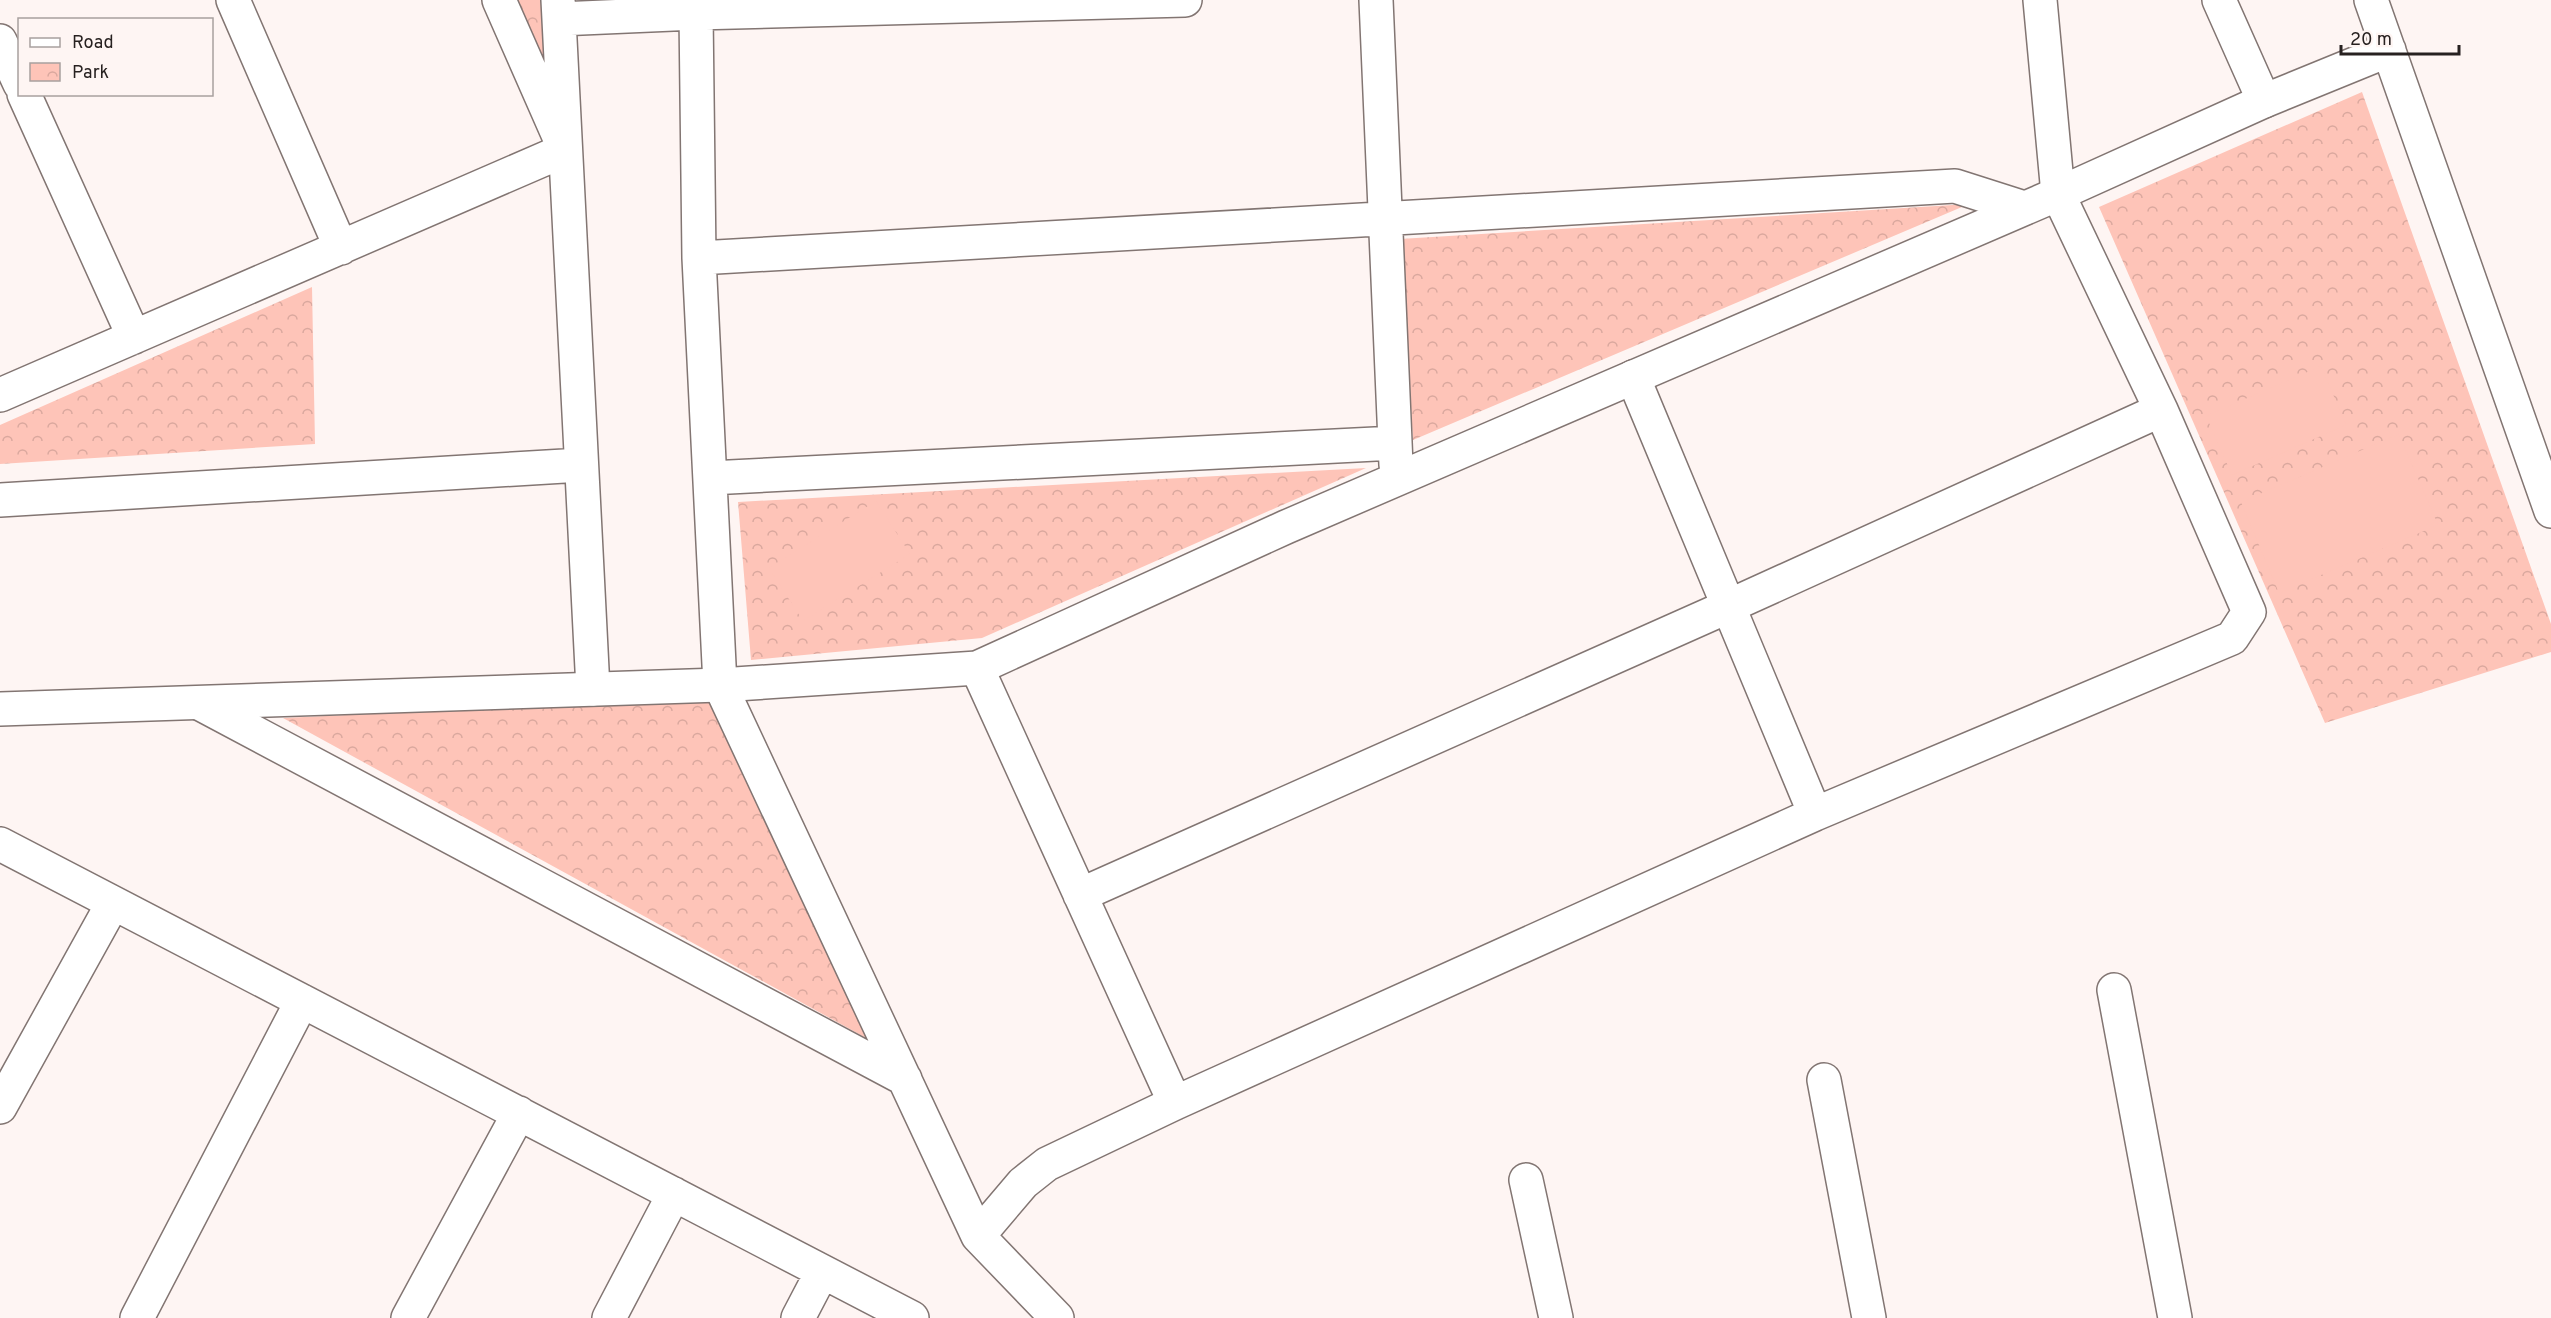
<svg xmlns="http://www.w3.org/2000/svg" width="2551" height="1318" viewBox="0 0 2551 1318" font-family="Overpass,sans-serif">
<defs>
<pattern id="park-crowns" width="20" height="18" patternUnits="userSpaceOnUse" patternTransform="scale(1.5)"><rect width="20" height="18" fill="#fec4b8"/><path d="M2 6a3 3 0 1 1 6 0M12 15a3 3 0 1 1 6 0" fill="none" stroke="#daa89e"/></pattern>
</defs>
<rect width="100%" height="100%" fill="#fef5f3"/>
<path fill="url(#park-crowns)" d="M 514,0 L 542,0 L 549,81 Z
M 2362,92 L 2551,624 L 2551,652 L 2325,723 L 2099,207 Z
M 1969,204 L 1413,440 L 1400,239 Z
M 312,287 L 315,444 L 0,464 L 0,425 Z
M 1366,468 L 982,638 L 751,660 L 738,502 Z
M 707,698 L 868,1039 L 283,718 Z"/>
<path fill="#fec4b8" d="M 2321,366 L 2346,425 L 2232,475 L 2206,416 Z
M 2399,434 L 2438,525 L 2279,593 L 2241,502 Z
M 876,501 L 910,554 L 803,621 L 769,568 Z"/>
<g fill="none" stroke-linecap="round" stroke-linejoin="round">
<defs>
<path id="street" d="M 233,0 L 341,248
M 558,0 L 593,689
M 1376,0 L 1396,465
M 2219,0 L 2264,101
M 559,19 L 696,13 L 695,0
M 0,41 L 20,84
M 24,94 L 134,337
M 699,258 L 1955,186 L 2024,208
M 1633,377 L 1815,814
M 0,395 L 565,150 L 499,0
M 710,478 L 1395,443
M 0,500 L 581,465
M 977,668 L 1175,1103
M 199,703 L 905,1079
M 0,844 L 912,1318
M 1080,895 L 1729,606 L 2161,410
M 2114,990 L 2175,1318
M 1824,1080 L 1869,1318
M 0,1107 L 113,903
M 1526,1180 L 1556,1318
M 978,1236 L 1023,1183 L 1047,1164 L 1175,1103 L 1815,814 L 2232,638 L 2249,612 L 2161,410 L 2058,194 L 2040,0
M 137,1318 L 302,1001
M 408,1318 L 519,1113
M 609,1318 L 674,1194
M 798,1318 L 822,1272
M 1057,1318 L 978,1236 L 720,685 L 699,258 L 696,13 L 1185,0"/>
<path id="secondary" d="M 2371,0 L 2551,511
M 0,709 L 720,685 L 977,668 L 1286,527 L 2058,194 L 2264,101 L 2389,50"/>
</defs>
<use href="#street" stroke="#827572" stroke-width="36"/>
<use href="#secondary" stroke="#827572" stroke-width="36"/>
<use href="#street" stroke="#fff" stroke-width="33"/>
<use href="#secondary" stroke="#fff" stroke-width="33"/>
</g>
<rect x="18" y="18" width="195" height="78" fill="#fef5f3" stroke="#a8a09f" stroke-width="1.5"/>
<rect x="30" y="38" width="30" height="9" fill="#ffffff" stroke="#a8a09f" stroke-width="1.5"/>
<text x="72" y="48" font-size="18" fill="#272120">Road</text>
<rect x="30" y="63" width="30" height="18" fill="url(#park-crowns)" stroke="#a8a09f" stroke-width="1.5"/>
<text x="72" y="78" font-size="18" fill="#272120">Park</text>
<path d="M2341 45v9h118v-9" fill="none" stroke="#272120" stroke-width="3"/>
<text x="2350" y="45" font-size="18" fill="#272120" stroke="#fef5f3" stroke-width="4.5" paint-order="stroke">20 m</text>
</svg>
